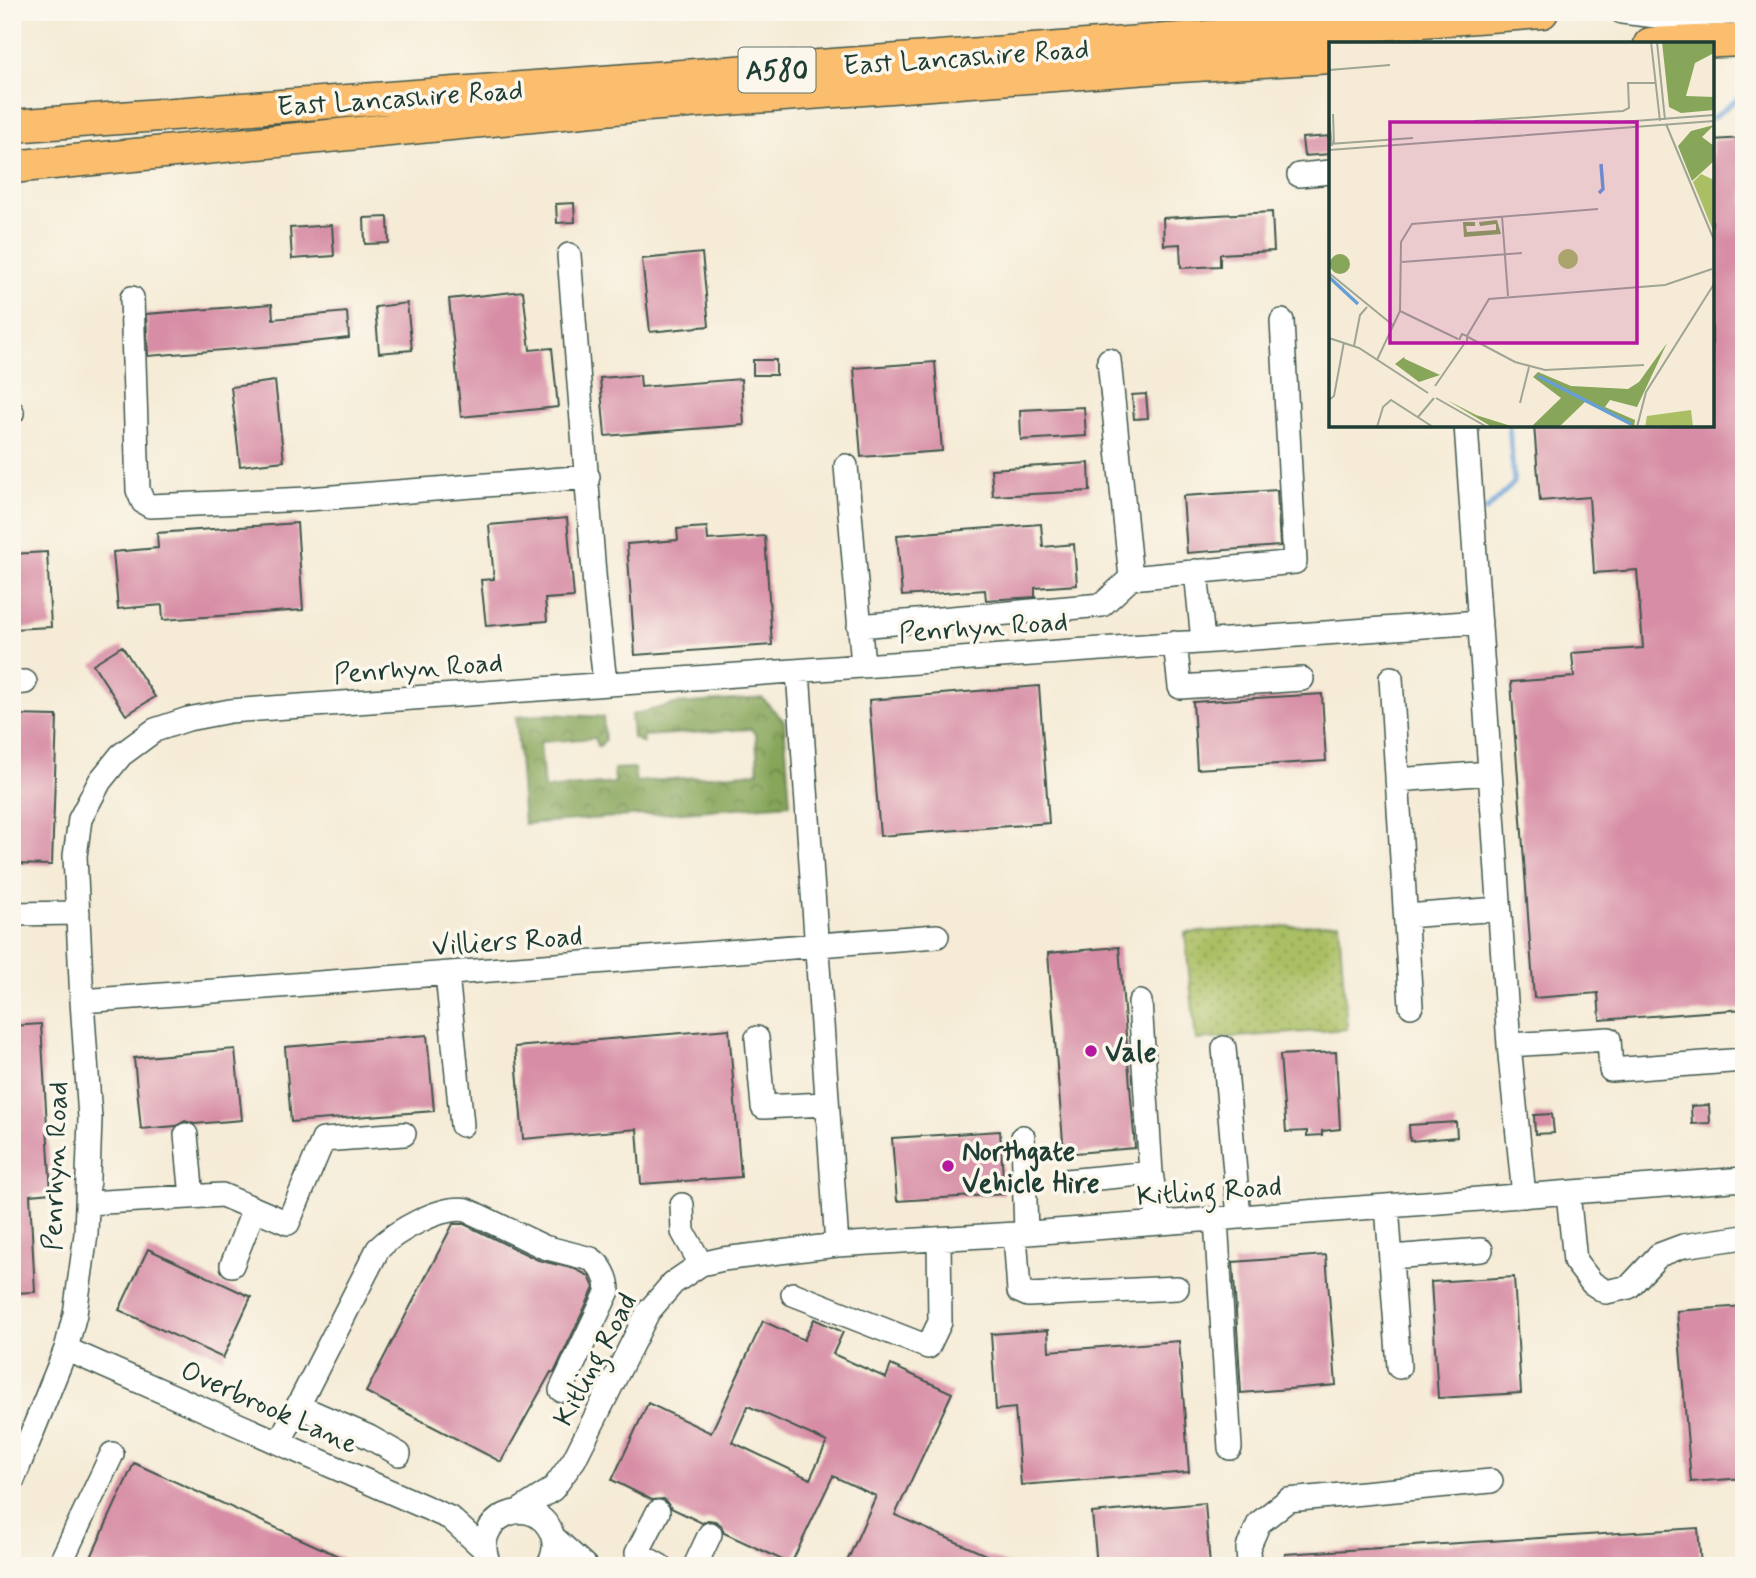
<svg xmlns="http://www.w3.org/2000/svg" width="1756" height="1578" viewBox="0 0 1756 1578" font-family="Mynerve,sans-serif">
<defs>
<pattern id="grass-dots" width="8" height="8" patternUnits="userSpaceOnUse" patternTransform="scale(1.75)"><rect width="8" height="8" fill="#aabf64"/><path d="M2 2h.1M6 6h.1" fill="none" stroke="#8a9c53" stroke-width="1.8" stroke-linecap="round"/></pattern>
<pattern id="forest-crowns" width="20" height="18" patternUnits="userSpaceOnUse" patternTransform="scale(1.75)"><rect width="20" height="18" fill="#87a65a"/><path d="M2 6a3 3 0 1 1 6 0M12 15a3 3 0 1 1 6 0" fill="none" stroke="#6e884b"/></pattern>
</defs>
<rect width="100%" height="100%" fill="#fbf7ec"/>
<filter id="ink" filterUnits="userSpaceOnUse"><feTurbulence type="fractalNoise" baseFrequency=".0143" numOctaves="2"/><feDisplacementMap in="SourceGraphic" scale="14" xChannelSelector="R" yChannelSelector="G"/><feConvolveMatrix kernelMatrix="1 2 1 2 8 2 1 2 1" color-interpolation-filters="sRGB"/></filter>
<filter id="wash" filterUnits="userSpaceOnUse"><feTurbulence type="fractalNoise" baseFrequency=".00686" numOctaves="4" result="noise"/><feDisplacementMap in="SourceGraphic" scale="28" xChannelSelector="R" yChannelSelector="G"/><feGaussianBlur stdDeviation="1.57" result="paint"/><feColorMatrix in="noise" values="0 0 0 0 0 0 0 0 0 0 0 0 0 0 0 0 0 1.4 0 .05"/><feComposite in="paint" operator="in"/></filter>
<g filter="url(#wash)">
<rect width="100%" height="100%" fill="#f5ebd6"/>
<path fill="url(#grass-dots)" stroke="#647e4c" stroke-width="2" d="M 1339,923 L 1347,1029 L 1196,1040 L 1185,933 Z"/>
<path fill="url(#forest-crowns)" stroke="#537247" stroke-width="2" d="M 762,698 L 784,721 L 790,804 L 524,824 L 516,717 L 550,714 L 603,717 L 605,740 L 600,746 L 597,747 L 596,738 L 540,742 L 544,789 L 615,783 L 614,769 L 634,768 L 636,782 L 758,772 L 756,735 L 751,729 L 643,736 L 643,743 L 633,738 L 631,715 L 675,704 Z"/>
<g fill="none" stroke-linecap="round" stroke-linejoin="round">
<path stroke="#669fd5" stroke-width="5" d="M 1713,118 L 1744,94
M 1486,510 L 1514,483 L 1509,425"/>
</g>
<g id="blocks">
<path fill="#d78da5" fill-rule="evenodd" d="M 1331,136 L 1331,154 L 1304,156 L 1302,138 Z
M 1744,138 L 1744,1009 L 1600,1020 L 1598,993 L 1534,998 L 1511,682 L 1574,677 L 1572,653 L 1643,648 L 1637,570 L 1594,573 L 1589,497 L 1540,501 L 1534,425 L 1712,425 L 1712,140 Z
M 574,203 L 575,222 L 557,223 L 556,204 Z
M 1272,212 L 1274,251 L 1220,254 L 1220,266 L 1181,268 L 1180,244 L 1164,245 L 1163,218 Z
M 388,217 L 389,243 L 365,244 L 364,218 Z
M 332,225 L 334,256 L 292,259 L 290,228 Z
M 702,253 L 709,326 L 650,332 L 642,259 Z
M 523,291 L 530,350 L 552,348 L 558,407 L 461,417 L 449,299 Z
M 407,303 L 412,350 L 379,353 L 375,307 Z
M 272,304 L 273,319 L 347,312 L 349,338 L 275,346 L 148,356 L 146,314 Z
M 753,360 L 776,360 L 776,375 L 753,375 Z
M 935,362 L 942,451 L 861,457 L 854,368 Z
M 640,375 L 641,387 L 741,379 L 744,425 L 605,436 L 600,378 Z
M 275,381 L 284,461 L 240,466 L 231,387 Z
M 1146,394 L 1148,418 L 1134,419 L 1132,395 Z
M 1084,407 L 1086,436 L 1021,440 L 1020,410 Z
M 1089,463 L 1090,491 L 993,496 L 991,469 Z
M 1277,490 L 1280,546 L 1187,553 L 1183,496 Z
M 567,518 L 574,597 L 545,599 L 547,621 L 486,626 L 481,580 L 494,579 L 489,525 Z
M 297,523 L 303,610 L 163,620 L 162,605 L 118,609 L 113,552 L 158,548 L 157,533 Z
M 1041,524 L 1043,547 L 1074,544 L 1077,585 L 1035,588 L 1035,597 L 986,600 L 985,590 L 902,596 L 897,535 Z
M 707,527 L 708,540 L 765,536 L 772,645 L 635,655 L 627,544 L 678,540 L 677,529 Z
M 47,552 L 51,627 L 12,629 L 12,554 Z
M 122,646 L 155,697 L 126,715 L 93,664 Z
M 1039,686 L 1049,823 L 880,836 L 869,700 Z
M 1322,694 L 1326,761 L 1197,769 L 1193,702 Z
M 12,715 L 57,716 L 52,865 L 12,864 Z
M 1119,947 L 1135,1148 L 1064,1154 L 1048,953 Z
M 41,1024 L 51,1193 L 30,1195 L 35,1292 L 12,1293 L 12,1026 Z
M 729,1029 L 741,1177 L 641,1184 L 637,1129 L 523,1139 L 515,1047 Z
M 427,1035 L 434,1111 L 291,1122 L 285,1047 Z
M 235,1049 L 242,1120 L 194,1124 L 185,1121 L 176,1126 L 141,1129 L 134,1058 Z
M 1336,1052 L 1340,1129 L 1322,1131 L 1322,1135 L 1307,1136 L 1307,1131 L 1286,1132 L 1280,1055 Z
M 1709,1105 L 1710,1123 L 1692,1124 L 1691,1106 Z
M 1552,1114 L 1554,1133 L 1535,1134 L 1534,1115 Z
M 1456,1122 L 1457,1137 L 1410,1141 L 1409,1125 Z
M 1000,1131 L 1004,1194 L 897,1201 L 892,1138 Z
M 453,1224 L 464,1224 L 538,1260 L 575,1269 L 589,1276 L 593,1285 L 594,1288 L 554,1373 L 551,1372 L 501,1462 L 366,1392 Z
M 148,1249 L 251,1297 L 223,1358 L 119,1310 Z
M 1326,1255 L 1336,1385 L 1241,1393 L 1233,1262 Z
M 1514,1277 L 1521,1393 L 1438,1398 L 1431,1282 Z
M 1744,1306 L 1744,1478 L 1691,1482 L 1677,1311 Z
M 814,1319 L 843,1332 L 833,1354 L 886,1378 L 891,1365 L 952,1393 L 895,1515 L 1011,1566 L 845,1566 L 876,1496 L 833,1476 L 791,1564 L 724,1533 L 721,1525 L 715,1521 L 708,1520 L 702,1523 L 671,1508 L 664,1499 L 652,1500 L 612,1480 L 648,1403 L 711,1433 L 763,1321 L 804,1340 ZM 748,1406 L 827,1442 L 810,1479 L 732,1442 Z
M 1048,1330 L 1049,1351 L 1179,1341 L 1189,1472 L 1021,1485 L 1015,1408 L 996,1410 L 991,1334 Z
M 134,1463 L 360,1566 L 87,1566 Z
M 1205,1503 L 1210,1566 L 1097,1566 L 1092,1513 Z
M 1698,1528 L 1701,1566 L 1285,1566 L 1285,1554 Z"/>
</g>
</g>
<g filter="url(#ink)">
<use href="#blocks" fill-opacity="0" stroke="#3f574c" stroke-width="2"/>
<g fill="none" stroke-linecap="round" stroke-linejoin="round">
<defs>
<path id="minor" d="M 1622,12 L 1665,17 L 1744,12
M 1299,175 L 1331,172
M 569,255 L 596,599 L 605,683
M 132,298 L 138,490 L 143,502 L 150,506 L 308,499 L 588,477
M 1109,360 L 1131,578
M 12,412 L 12,413
M 1466,425 L 1509,1045 L 1609,1039 L 1611,1070 L 1744,1060
M 846,466 L 863,665
M 1196,571 L 1203,641
M 859,626 L 1102,605 L 1131,578 L 1295,562 L 1282,321
M 1175,643 L 1180,687 L 1302,679
M 798,671 L 837,1245
M 1391,678 L 1411,1006
M 12,683 L 25,682
M 1397,780 L 1490,773
M 12,914 L 78,913
M 1406,916 L 1499,909
M 447,974 L 462,1125
M 82,1001 L 937,936
M 1140,1002 L 1151,1173 L 1159,1223
M 757,1038 L 763,1107 L 826,1104
M 1509,1045 L 1524,1196
M 1224,1048 L 1239,1217
M 186,1135 L 192,1197
M 1023,1137 L 1026,1233
M 1066,1181 L 1151,1173
M 1568,1193 L 1575,1261 L 1592,1283 L 1606,1292 L 1629,1287 L 1659,1255 L 1683,1246 L 1744,1237
M 88,1203 L 222,1195 L 288,1223 L 323,1140 L 404,1134
M 682,1205 L 683,1232 L 701,1264
M 1387,1206 L 1399,1367
M 1216,1219 L 1230,1448
M 1015,1234 L 1019,1291 L 1028,1295 L 1177,1288
M 1391,1257 L 1481,1250
M 232,1265 L 254,1209
M 793,1294 L 928,1347 L 940,1322 L 939,1239
M 66,1349 L 450,1518 L 484,1549
M 298,1406 L 369,1437 L 399,1454
M 279,1443 L 378,1249 C 396,1231 441,1205 467,1210 L 544,1247 L 591,1259 C 601,1265 608,1278 608,1291 L 561,1390
M 12,1482 L 66,1349 L 75,1314 L 86,1234 L 90,1118 L 82,1001 L 75,856 L 80,819 L 100,781 L 121,755 L 155,730 L 188,719 L 230,711 L 1480,622
M 519,1511 L 553,1489 L 574,1460 L 648,1312 L 673,1283 L 701,1264 L 723,1259 L 837,1245 L 1015,1234 L 1744,1179
M 658,1512 L 637,1553 L 660,1566
M 553,1537 L 585,1566
M 59,1566 L 112,1454
M 490,1566 C 466,1518 534,1489 552,1534 C 556,1545 554,1556 548,1566
M 695,1566 L 710,1534
M 1249,1566 L 1248,1548 L 1259,1523 L 1288,1500 L 1491,1481"/>
<path id="highway" d="M 1650,44 L 1744,40
M 12,126 L 1542,12
M 12,167 L 634,106 L 1162,67 L 1331,57"/>
</defs>
<use href="#minor" stroke="#3f574c" stroke-width="26"/>
<use href="#highway" stroke="#3f574c" stroke-width="35"/>
<use href="#minor" stroke="#fff" stroke-width="23"/>
<use href="#highway" stroke="#fbbe6e" stroke-width="32"/>
</g>
</g>
<g fill="#b5179e" stroke="#fbf7ec" stroke-width="2.5">
<circle cx="1091" cy="1051" r="7"/>
<circle cx="948" cy="1166" r="7"/>
</g>
<g text-anchor="middle" stroke-width="7" stroke-linejoin="round" paint-order="stroke">
<rect fill="#fbf7ec" stroke="#61756b" stroke-width="2" x="738.5" y="47.5" width="77" height="45" rx="5"/>
<g font-size="26" font-weight="bold" fill="#1f3d34">
<text x="777" y="79">A580</text>
</g>
<g font-size="28" fill="#1f3d34" stroke="#fbf7ec">
<text transform="translate(966 56) rotate(-4)" y="10">East Lancashire Road</text>
<text transform="translate(400 97) rotate(-4)" y="10">East Lancashire Road</text>
<text transform="translate(983 626) rotate(-4)" y="10">Penrhyn Road</text>
<text transform="translate(418 667) rotate(-4)" y="10">Penrhyn Road</text>
<text transform="translate(507 940) rotate(-4)" y="10">Villiers Road</text>
<text transform="translate(54 1166) rotate(-88)" y="10">Penrhyn Road</text>
<text transform="translate(1209 1190) rotate(-4)" y="10">Kitling Road</text>
<text transform="translate(594 1359) rotate(-62)" y="10">Kitling Road</text>
<text transform="translate(270 1406) rotate(24)" y="10">Overbrook Lane</text>
</g>
<g font-size="28" font-weight="bold" fill="#1f3d34" stroke="#fbf7ec" text-anchor="start">
<text x="1105" y="1061">Vale</text>
<text x="962" y="1160">Northgate<tspan x="962" dy="32">Vehicle Hire</tspan></text>
</g>
</g>
<g transform="translate(1329 42)">
<rect width="385" height="385" fill="#f5ebd6"/>
<path d="M 372,132 L 385,138 L 385,191 L 364,140 ZM229 217a10 10 0 1 1 20 0a10 10 0 1 1-20 0Z" fill="#aabf64"/>
<path d="M 333,0 L 385,0 L 385,11 L 366,21 L 357,54 L 385,55 L 385,68 L 352,71 L 340,65 ZM 385,83 L 373,95 L 385,104 L 385,119 L 363,139 L 349,104 L 362,89 ZM 168,178 L 172,192 L 135,195 L 134,180 L 146,180 L 146,184 L 137,184 L 138,190 L 167,188 L 167,182 L 151,184 L 150,180 ZM1 222a10 10 0 1 1 20 0a10 10 0 1 1-20 0ZM 338,301 L 308,365 L 281,358 L 276,365 L 306,378 L 305,385 L 256,360 L 230,385 L 202,385 L 232,356 L 204,335 L 209,330 L 242,344 L 299,347 L 310,340 ZM 75,315 L 76,317 L 111,333 L 90,340 L 66,322 ZM 118,358 L 147,373 L 185,385 L 163,385 Z" fill="#87a65a"/>
<path d="M 362,368 L 364,385 L 316,385 L 318,374 Z" fill="#aabf64"/>
<path fill="none" stroke="#669fd5" stroke-width="3.5" d="M 270,151 L 274,147 L 272,122M 0,235 L 29,262M 209,334 L 302,382"/>
<path fill="none" stroke="#9fa595" stroke-width="2" d="M 322,0 L 331,79M 328,0 L 336,78M 0,28 L 61,23M 4,72 L 5,102M 0,76 L 3,104M 145,79 L 294,69 L 300,66 L 299,41 L 326,41M 279,81 L 385,73M 337,82 L 385,198M 0,102 L 84,96M 0,108 L 385,79M 173,174 L 179,254M 73,220 L 193,211M 0,231 L 65,284M 71,269 L 129,297M 138,294 L 160,257 L 336,243 L 383,227M 139,295 L 186,320 L 216,328 L 315,323M 0,296 L 30,306 L 99,351M 130,298 L 133,292 L 138,294 L 138,300 L 131,300M 25,304 L 31,273 L 38,265M 48,318 L 71,269 L 72,200 L 83,182 L 269,167M 106,344 L 135,302M 107,356 L 158,385M 0,358 L 5,354 L 15,300M 191,361 L 200,325M 89,375 L 105,356M 48,385 L 54,365 L 62,358 L 104,385M 308,385 L 317,350 L 385,242"/>
<path fill="#b5179e" fill-opacity="0.15" stroke="#b5179e" stroke-width="3.5" d="M 61,80 L 308,80 L 308,301 L 61,301 Z"/>
<rect width="385" height="385" fill="none" stroke="#1f3d34" stroke-width="3.5"/>
</g>
<rect width="1756" height="1578" fill="none" stroke="#fbf7ec" stroke-width="42"/>
</svg>
